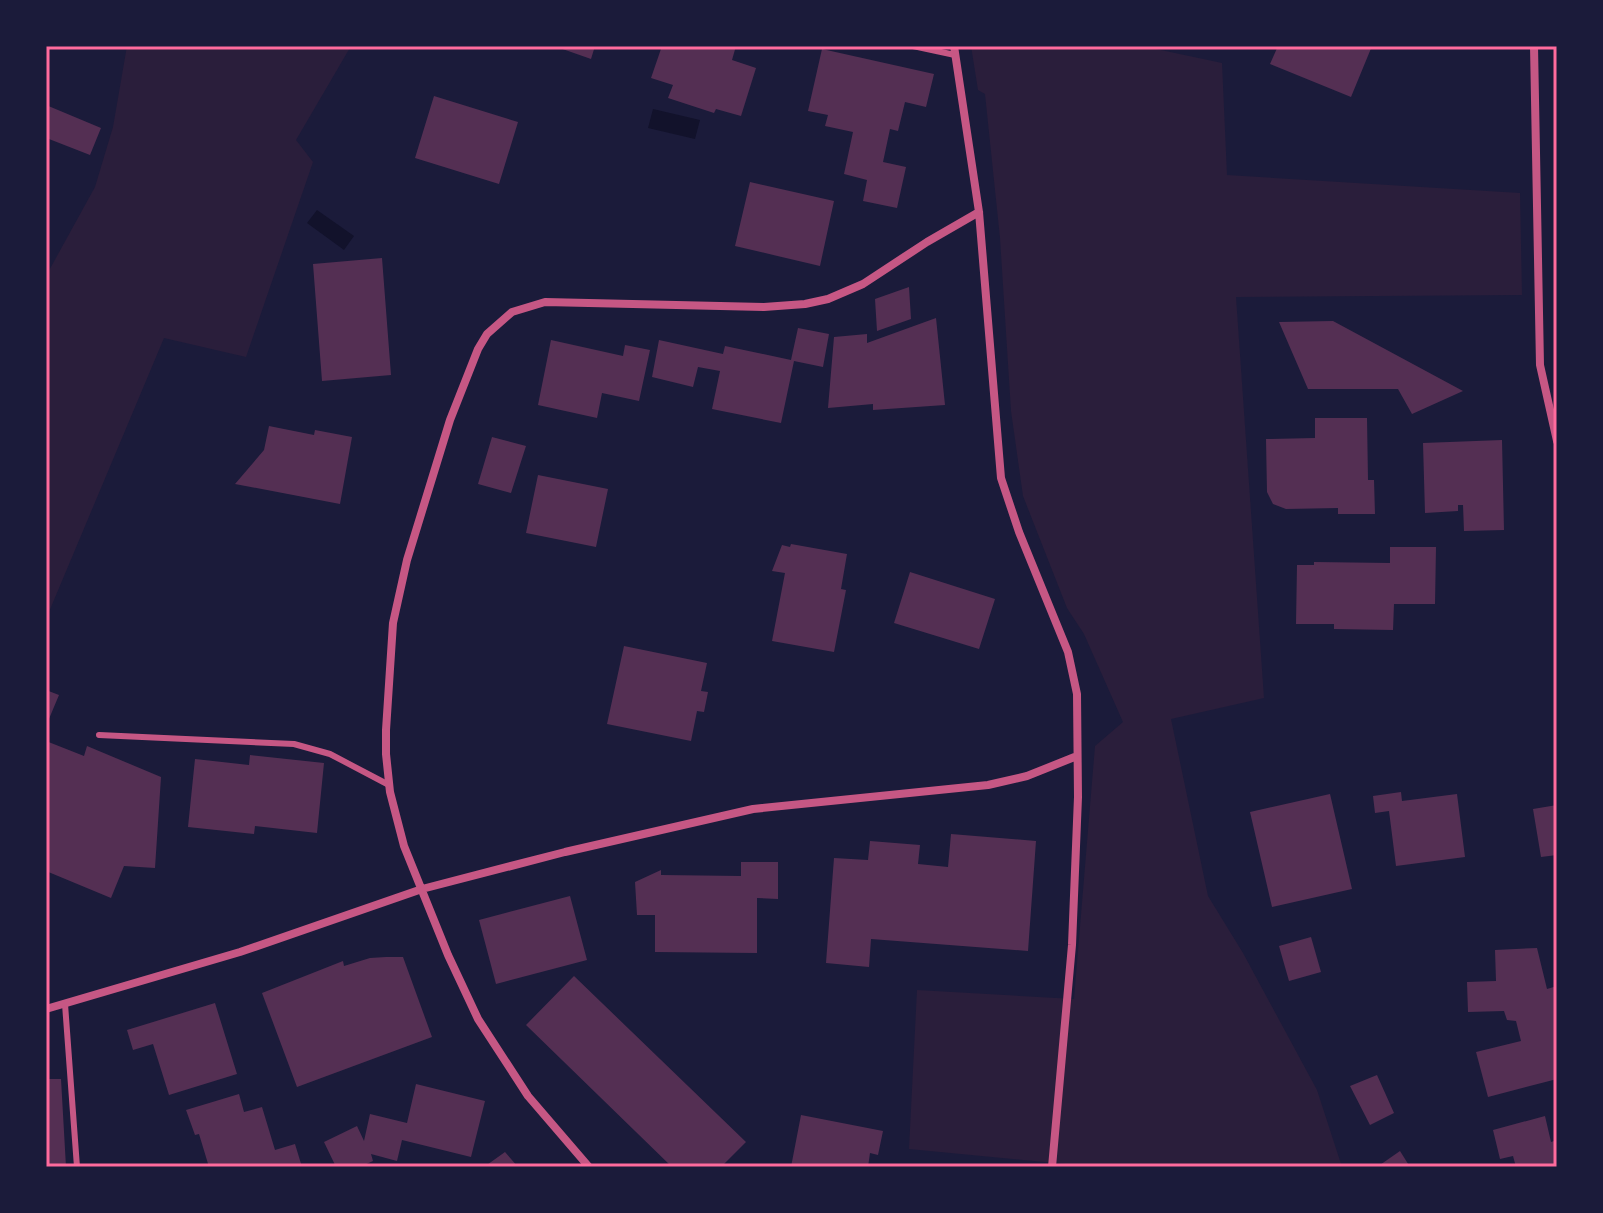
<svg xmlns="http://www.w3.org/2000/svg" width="1603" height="1213" viewBox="0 0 1603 1213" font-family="Rubik,sans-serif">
<rect width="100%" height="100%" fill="#1b1b3a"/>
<path fill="#2a1e3b" d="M 127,46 L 351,46 L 296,140 L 313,162 L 246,357 L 164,338 L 46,619 L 46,276 L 95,187 L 113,127 Z
M 971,46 L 1142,46 L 1222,63 L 1227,175 L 1520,193 L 1522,295 L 1236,297 L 1264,698 L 1171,719 L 1208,896 L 1243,953 L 1317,1090 L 1342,1167 L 1065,1167 L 1065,1164 L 909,1149 L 917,990 L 1074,999 L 1095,746 L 1123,722 L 1084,634 L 1067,608 L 1023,496 L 1011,411 L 1000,238 L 985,94 L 978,90 Z"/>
<path fill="#12122b" d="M 653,109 L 700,120 L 695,139 L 648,128 Z
M 317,210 L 354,236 L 344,250 L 307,223 Z"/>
<path fill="#542f53" d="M 554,46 L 595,46 L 591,59 Z
M 662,46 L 736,46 L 732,60 L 756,68 L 741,116 L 716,109 L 714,113 L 668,98 L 673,85 L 651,78 Z
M 1278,46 L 1372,46 L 1351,97 L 1270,64 Z
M 822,49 L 934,74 L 926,107 L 905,102 L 898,131 L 890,129 L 883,162 L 906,167 L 897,208 L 863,201 L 867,180 L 844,174 L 853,132 L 825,126 L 828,115 L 808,111 Z
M 434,96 L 518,122 L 499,184 L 415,158 Z
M 46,105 L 101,128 L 90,155 L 49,139 L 46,146 Z
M 750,182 L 834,201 L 820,266 L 735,246 Z
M 382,258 L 391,375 L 322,381 L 313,264 Z
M 909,287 L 911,319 L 877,331 L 875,299 Z
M 936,318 L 945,405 L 873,410 L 873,404 L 828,408 L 834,337 L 867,334 L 867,343 Z
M 1333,321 L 1463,391 L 1412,414 L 1398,389 L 1308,389 L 1279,322 Z
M 798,328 L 829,334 L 823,367 L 794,361 L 781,423 L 712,409 L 720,371 L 698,367 L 693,387 L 652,377 L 659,340 L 723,354 L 725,346 L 791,360 Z
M 551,340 L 623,356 L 625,345 L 650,350 L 639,401 L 602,393 L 597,418 L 538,405 Z
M 1315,418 L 1367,418 L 1368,480 L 1374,480 L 1375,514 L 1338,514 L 1338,508 L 1286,509 L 1273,504 L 1267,492 L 1266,439 L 1315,438 Z
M 269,426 L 314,435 L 315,430 L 352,437 L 340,504 L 235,484 L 264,450 Z
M 492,437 L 526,446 L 511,493 L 478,484 Z
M 1502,440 L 1504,530 L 1464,531 L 1463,505 L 1458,505 L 1458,511 L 1425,513 L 1423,443 Z
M 538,475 L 608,489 L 596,547 L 526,533 Z
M 791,544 L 847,554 L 841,589 L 846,590 L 834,652 L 772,641 L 785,573 L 772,571 L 782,545 L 790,547 Z
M 1390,547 L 1436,547 L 1435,604 L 1394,604 L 1393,630 L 1334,629 L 1334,624 L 1296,624 L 1297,565 L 1314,565 L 1314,562 L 1390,563 Z
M 910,572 L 995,599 L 979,649 L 894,623 Z
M 624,646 L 707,663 L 701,691 L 708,692 L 704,712 L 697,711 L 691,741 L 607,724 Z
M 46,690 L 59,695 L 46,726 Z
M 46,741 L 84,756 L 87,746 L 161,777 L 155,868 L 124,866 L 111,898 L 46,871 Z
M 250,755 L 324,763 L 317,833 L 255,826 L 254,834 L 188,827 L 195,759 L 249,765 Z
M 1401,792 L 1402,801 L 1457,794 L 1465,857 L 1396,866 L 1389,811 L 1375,813 L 1373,796 Z
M 1330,794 L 1352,889 L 1272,907 L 1250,812 Z
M 1557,805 L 1557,855 L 1541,857 L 1533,809 Z
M 951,834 L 1036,841 L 1028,951 L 871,939 L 869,967 L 826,963 L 834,858 L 868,860 L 870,841 L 920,845 L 918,864 L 948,867 Z
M 741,862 L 778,862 L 778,899 L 757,898 L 757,953 L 655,952 L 655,915 L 637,915 L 635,882 L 661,870 L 661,875 L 741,876 Z
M 570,896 L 587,960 L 496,984 L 479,920 Z
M 1311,937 L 1321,972 L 1289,981 L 1279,946 Z
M 1537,948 L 1547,989 L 1557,986 L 1557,1079 L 1488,1097 L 1476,1052 L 1521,1041 L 1516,1021 L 1507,1020 L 1504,1011 L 1468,1012 L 1467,982 L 1496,981 L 1495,950 Z
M 386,957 L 403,957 L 432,1037 L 297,1087 L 262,993 L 343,961 L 344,966 L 370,958 Z
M 574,976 L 746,1142 L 721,1167 L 672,1167 L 526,1025 Z
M 215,1003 L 237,1074 L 169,1095 L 153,1044 L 133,1050 L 127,1030 Z
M 46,1068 L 48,1068 L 49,1079 L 61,1079 L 66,1167 L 46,1167 Z
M 1377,1075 L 1394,1113 L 1370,1125 L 1350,1086 Z
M 416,1084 L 485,1101 L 471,1157 L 402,1140 L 397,1161 L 371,1154 L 373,1161 L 360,1167 L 336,1167 L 324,1142 L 357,1126 L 364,1141 L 370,1114 L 407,1123 Z
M 239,1094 L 244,1112 L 262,1107 L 275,1150 L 295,1144 L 302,1167 L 209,1167 L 199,1134 L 195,1135 L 186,1110 Z
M 801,1115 L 883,1131 L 878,1155 L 870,1153 L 868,1167 L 791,1167 Z
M 1545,1116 L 1551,1142 L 1557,1140 L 1557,1167 L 1516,1167 L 1513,1156 L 1500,1159 L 1493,1130 Z
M 1400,1151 L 1410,1167 L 1377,1167 Z
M 505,1152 L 518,1167 L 484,1167 Z"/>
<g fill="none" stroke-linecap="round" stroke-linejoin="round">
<path stroke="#c65784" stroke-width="6" d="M 913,46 L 955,55
M 99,735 L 294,744 L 330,754 L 389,785
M 65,1004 L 77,1167"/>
<path stroke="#c65784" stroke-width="8" d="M 954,46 L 979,212 L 1001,478 L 1019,532 L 1068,652 L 1077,694 L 1078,797 L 1072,945 L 1052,1167
M 1534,46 L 1540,365 L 1557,441
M 46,1009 L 240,952 L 422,889 L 565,852 L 753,809 L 988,785 L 1027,776 L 1077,756
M 589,1167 L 528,1096 L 478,1019 L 448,955 L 404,846 L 390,792 L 386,754 L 386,730 L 393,623 L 407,560 L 450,420 L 478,349 L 487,334 L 512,312 L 545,302 L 764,307 L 805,304 L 828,299 L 863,284 L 927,242 L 979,212"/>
</g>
<rect width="1603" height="1213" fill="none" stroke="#1b1b3a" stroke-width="96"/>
<rect x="48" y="48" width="1507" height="1117" fill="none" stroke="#ff6b9d" stroke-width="3"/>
</svg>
